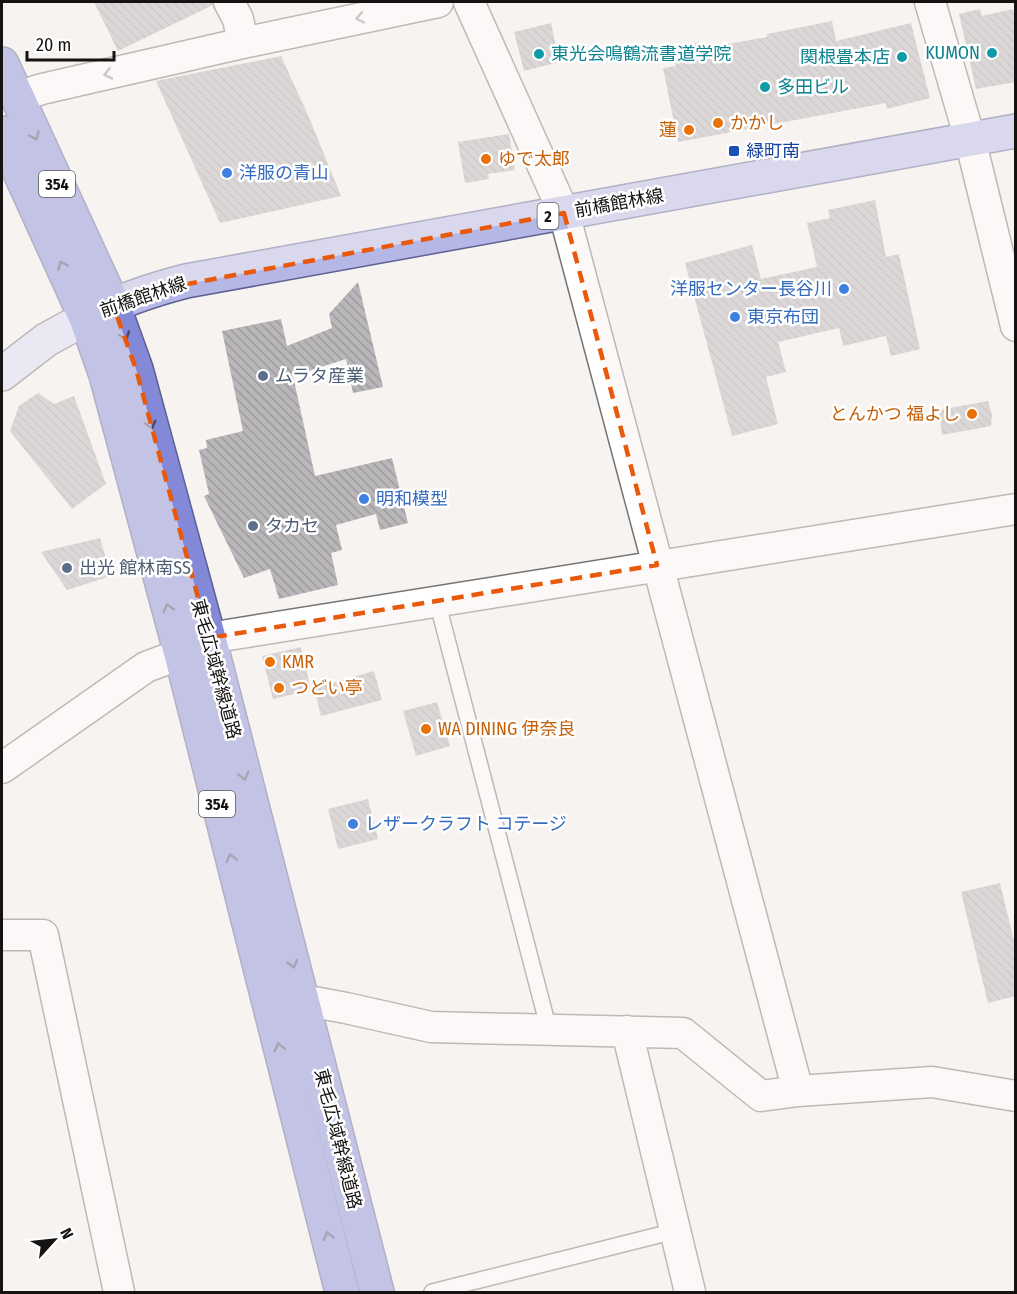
<svg xmlns="http://www.w3.org/2000/svg" width="1017" height="1294" viewBox="0 0 1017 1294" font-family="'Fira Sans Condensed','Noto Sans JP',sans-serif">
<defs>
<pattern id="building-back-hatch" width="6" height="6" patternUnits="userSpaceOnUse" patternTransform="scale(1.5)"><rect width="6" height="6" fill="#b9b6b9"/><path d="M-1 5l2 2M0 0l6 6M5-1l2 2" fill="none" stroke="#9e9c9e"/></pattern>
</defs>
<rect width="100%" height="100%" fill="#f7f3f0"/>
<path fill="url(#building-back-hatch)" d="M 94,2 L 212,2 L 213,5 L 118,51 Z
M 980,9 L 982,16 L 1013,9 L 1016,24 L 1016,82 L 976,89 L 959,14 Z
M 832,21 L 836,41 L 911,23 L 930,98 L 887,109 L 886,103 L 678,142 L 663,68 L 676,66 L 673,47 L 699,42 L 700,49 L 767,37 L 767,34 Z
M 551,23 L 559,62 L 524,71 L 514,32 Z
M 281,56 L 308,115 L 341,196 L 220,223 L 156,81 Z
M 509,134 L 515,170 L 488,174 L 489,179 L 465,183 L 458,142 Z
M 875,200 L 886,257 L 899,254 L 920,349 L 891,356 L 886,336 L 843,346 L 839,328 L 778,342 L 786,372 L 766,377 L 778,424 L 732,436 L 685,263 L 752,245 L 761,279 L 817,267 L 807,223 L 830,218 L 828,210 Z
M 358,282 L 383,387 L 353,393 L 346,359 L 293,376 L 315,476 L 392,458 L 408,523 L 380,530 L 376,514 L 336,525 L 342,550 L 331,553 L 338,585 L 279,599 L 270,569 L 244,578 L 204,496 L 209,494 L 199,450 L 207,448 L 206,440 L 243,431 L 222,331 L 281,319 L 287,346 L 332,328 L 329,314 Z
M 38,393 L 54,404 L 74,396 L 106,484 L 72,509 L 10,431 L 19,406 Z
M 988,401 L 992,415 L 991,426 L 942,435 L 939,410 Z
M 100,538 L 111,576 L 67,590 L 41,552 Z
M 301,647 L 311,690 L 273,699 L 262,656 Z
M 374,671 L 382,700 L 321,716 L 314,688 Z
M 437,702 L 450,746 L 416,756 L 403,711 Z
M 368,799 L 378,839 L 338,849 L 328,809 Z
M 1000,883 L 1016,949 L 1016,996 L 988,1003 L 961,892 Z"/>
<g fill="none" stroke-linecap="round" stroke-linejoin="round">
<defs>
<path id="lane" d="M 437,601 L 549,1030
M 432,1292 L 675,1231"/>
<path id="street" d="M 229,2 L 238,19 L 243,43
M 469,2 L 564,213 L 798,1091
M 930,2 L 970,139 L 1016,326
M 17,97 L 42,89 L 243,43 L 438,2
M 2,768 L 146,667 L 181,654 L 209,638 L 1016,509
M 2,935 L 43,935 L 119,1292
M 303,1000 L 346,1008 L 431,1027 L 683,1033 L 761,1096 L 798,1091 L 932,1082 L 1016,1096
M 627,1031 L 690,1292"/>
<path id="secondary" d="M 2,374 L 46,340 L 86,318"/>
<path id="primary" d="M 88,317 C 119,301 151,290 186,281 L 1016,131"/>
<path id="highway" d="M 2,64 L 113,305 L 136,369 L 209,638 L 377,1292
M 2,133 L 86,318 L 106,375 L 181,654 L 342,1292"/>
</defs>
<use href="#lane" stroke="#767371" stroke-width="18"/>
<use href="#street" stroke="#767371" stroke-width="33"/>
<use href="#secondary" stroke="#767371" stroke-width="36"/>
<use href="#primary" stroke="#5d6092" stroke-width="36"/>
<use href="#highway" stroke="#5d6092" stroke-width="36"/>
<use href="#lane" stroke="#fff" stroke-width="15"/>
<use href="#street" stroke="#fff" stroke-width="30"/>
<use href="#secondary" stroke="#dadcf3" stroke-width="33"/>
<use href="#primary" stroke="#b5b8e7" stroke-width="33"/>
<use href="#highway" stroke="#8489d7" stroke-width="33"/>
</g>
<defs><path id="oneway-chevron" d="M-2-3.5L2.5 0L-2 3.5" fill="none" stroke-width="1.6" stroke-linecap="round" stroke-linejoin="round" transform="scale(1.5)"/></defs>
<g stroke="#959594">
<use href="#oneway-chevron" transform="translate(360 18) rotate(168)"/>
<use href="#oneway-chevron" transform="translate(108 74) rotate(167)"/>
</g>
<g stroke="#46486b">
<use href="#oneway-chevron" transform="translate(35 136) rotate(65)"/>
<use href="#oneway-chevron" transform="translate(62 265) rotate(-114)"/>
<use href="#oneway-chevron" transform="translate(125 336) rotate(70)"/>
<use href="#oneway-chevron" transform="translate(151 425) rotate(75)"/>
<use href="#oneway-chevron" transform="translate(168 608) rotate(-105)"/>
<use href="#oneway-chevron" transform="translate(244 776) rotate(76)"/>
<use href="#oneway-chevron" transform="translate(231 858) rotate(-104)"/>
<use href="#oneway-chevron" transform="translate(293 964) rotate(75)"/>
<use href="#oneway-chevron" transform="translate(279 1047) rotate(-104)"/>
<use href="#oneway-chevron" transform="translate(328 1236) rotate(-104)"/>
</g>
<path d="M0 0H1017V1294H0ZM 564,213 L 657,565 L 209,638 L 136,369 L 113,305 L 150,291 Z" fill="#f7f3f0" fill-opacity=".55" fill-rule="evenodd"/>
<path fill="none" stroke="#e8590c" stroke-width="4.5" stroke-dasharray="12 8" stroke-linejoin="round" d="M 564,213 L 657,565 L 209,638 L 136,369 L 113,305 L 150,291 Z"/>
<g fill="#0f9aa8" stroke="#fff" stroke-width="2">
<circle cx="992" cy="53" r="6"/>
<circle cx="539" cy="54" r="6"/>
<circle cx="902" cy="57" r="6"/>
<circle cx="765" cy="87" r="6"/>
</g>
<g fill="#e8710a" stroke="#fff" stroke-width="2">
<circle cx="718" cy="123" r="6"/>
<circle cx="689" cy="130" r="6"/>
<circle cx="486" cy="159" r="6"/>
<circle cx="972" cy="414" r="6"/>
<circle cx="270" cy="662" r="6"/>
<circle cx="279" cy="688" r="6"/>
<circle cx="426" cy="729" r="6"/>
</g>
<rect fill="#1a4fb4" stroke="#fff" stroke-width="2" x="728" y="145" width="12" height="12" rx="3"/>
<g fill="#3f7fe0" stroke="#fff" stroke-width="2">
<circle cx="227" cy="173" r="6"/>
<circle cx="844" cy="289" r="6"/>
<circle cx="735" cy="317" r="6"/>
<circle cx="364" cy="499" r="6"/>
<circle cx="353" cy="824" r="6"/>
</g>
<g fill="#5c6f8a" stroke="#fff" stroke-width="2">
<circle cx="263" cy="376" r="6"/>
<circle cx="253" cy="526" r="6"/>
<circle cx="67" cy="568" r="6"/>
</g>
<g text-anchor="middle" stroke-width="5" stroke-linejoin="round" paint-order="stroke">
<g fill="#fff" stroke="#5a5a59" stroke-width="1.5">
<rect x="39" y="171" width="36" height="26" rx="4.5"/>
<rect x="537.5" y="203" width="21" height="26" rx="4.5"/>
<rect x="199" y="791" width="36" height="26" rx="4.5"/>
</g>
<g font-size="16" font-weight="bold" fill="#141312">
<text x="57" y="190">354</text>
<text x="548" y="222">2</text>
<text x="217" y="810">354</text>
</g>
<g font-size="18" fill="#0d838f" stroke="#fff" text-anchor="end">
<text x="980" y="59">KUMON</text>
<text x="551" y="60" text-anchor="start">東光会鳴鶴流書道学院</text>
<text x="890" y="63">関根畳本店</text>
<text x="777" y="93" text-anchor="start">多田ビル</text>
</g>
<g font-size="18" fill="#c56008" stroke="#fff" text-anchor="start">
<text x="730" y="129">かかし</text>
<text x="677" y="136" text-anchor="end">蓮</text>
<text x="498" y="165">ゆで太郎</text>
<text x="960" y="420" text-anchor="end">とんかつ 福よし</text>
<text x="282" y="668">KMR</text>
<text x="291" y="694">つどい亭</text>
<text x="438" y="735">WA DINING 伊奈良</text>
</g>
<g font-size="18" fill="#164399" stroke="#fff" text-anchor="start">
<text x="746" y="157">緑町南</text>
</g>
<g font-size="18" fill="#366cbe" stroke="#fff" text-anchor="start">
<text x="239" y="179">洋服の青山</text>
<text x="832" y="295" text-anchor="end">洋服センター長谷川</text>
<text x="747" y="323">東京布団</text>
<text x="376" y="505">明和模型</text>
<text x="365" y="830">レザークラフト コテージ</text>
</g>
<g font-size="18" fill="#141312" stroke="#fff">
<text transform="translate(619 203) rotate(-10)" y="6">前橋館林線</text>
<text transform="translate(143 297) rotate(-19)" y="6">前橋館林線</text>
<text transform="translate(216 669) rotate(75)" y="6">東毛広域幹線道路</text>
<text transform="translate(338 1139) rotate(76)" y="6">東毛広域幹線道路</text>
</g>
<g font-size="18" fill="#4e5e75" stroke="#fff" text-anchor="start">
<text x="275" y="382">ムラタ産業</text>
<text x="265" y="532">タカセ</text>
<text x="79" y="574">出光 館林南SS</text>
</g>
</g>
<rect width="1017" height="1294" fill="none" stroke="#141312" stroke-width="6"/>
<g transform="translate(54 1240) rotate(63)" stroke="#ffffff" stroke-width="4.5" paint-order="stroke">
<path d="M0-4.5L10 22L0 15L-10 22Z" fill="#141312"/>
<text y="-9" font-size="16" font-weight="bold" text-anchor="middle" fill="#141312">N</text>
</g>
<path d="M27 51v9h87v-9" fill="none" stroke="#141312" stroke-width="3"/>
<text x="36" y="51" font-size="18" fill="#141312" stroke="#ffffff" stroke-width="4.5" paint-order="stroke">20 m</text>
</svg>
